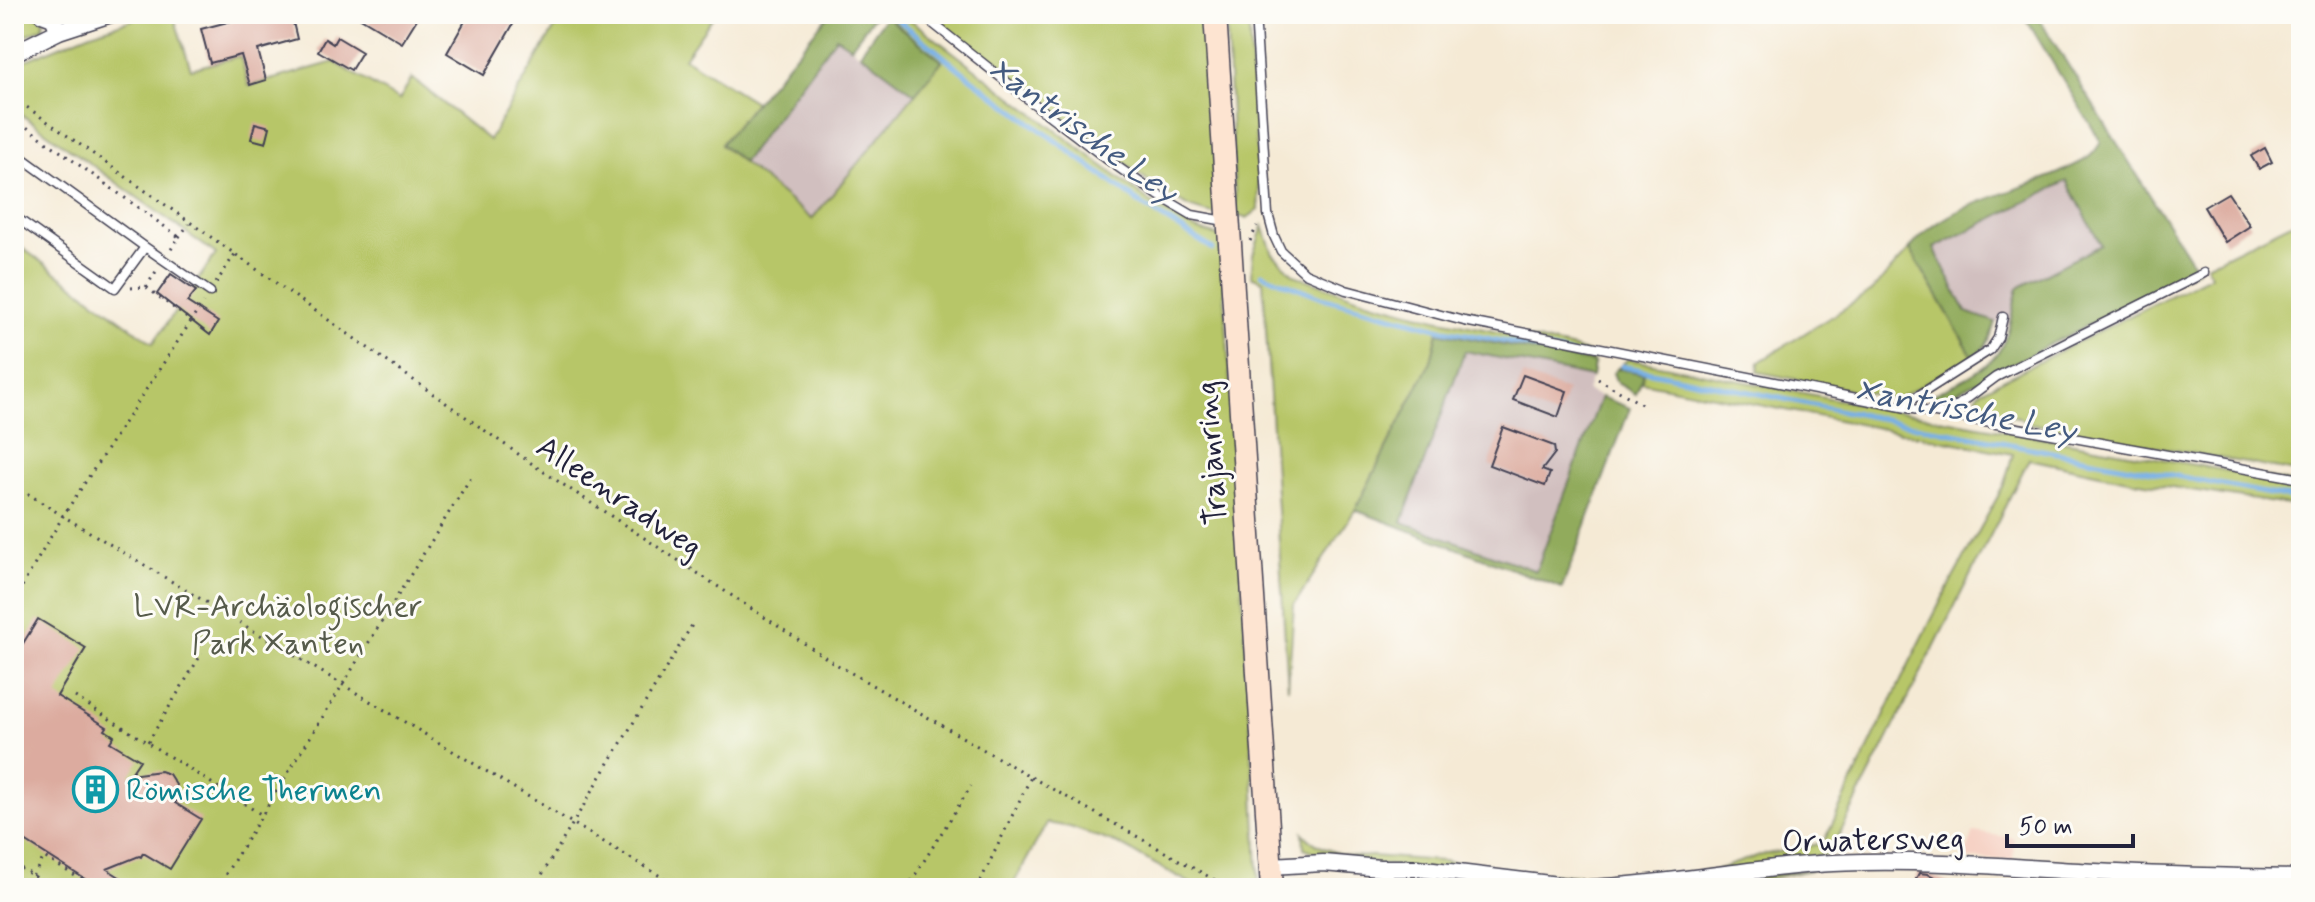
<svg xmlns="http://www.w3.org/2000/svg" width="2315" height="902" viewBox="0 0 2315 902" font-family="Mynerve,sans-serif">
<rect width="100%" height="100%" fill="#fdfcf7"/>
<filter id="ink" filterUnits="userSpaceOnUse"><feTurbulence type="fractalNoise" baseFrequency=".0125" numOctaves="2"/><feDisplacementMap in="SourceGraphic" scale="16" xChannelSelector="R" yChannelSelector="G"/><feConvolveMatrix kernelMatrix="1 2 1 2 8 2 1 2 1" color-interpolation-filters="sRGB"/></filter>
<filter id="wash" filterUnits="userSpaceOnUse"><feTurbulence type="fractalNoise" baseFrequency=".006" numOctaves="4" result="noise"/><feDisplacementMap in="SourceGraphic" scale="32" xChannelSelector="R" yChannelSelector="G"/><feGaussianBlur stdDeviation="1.8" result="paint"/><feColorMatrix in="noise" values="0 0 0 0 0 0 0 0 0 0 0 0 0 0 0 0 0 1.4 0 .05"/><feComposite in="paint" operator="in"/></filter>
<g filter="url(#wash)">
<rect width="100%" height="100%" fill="#f5ead5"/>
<path fill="#f6d2c5" d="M 1974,832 L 2014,838 L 2013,860 L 1964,859 Z"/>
<path fill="#d1bfbf" d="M 837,37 L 915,94 L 812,219 L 743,162 Z
M 2067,181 L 2101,246 L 2018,288 L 2008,326 L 1966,312 L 1934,248 Z
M 1465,351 L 1592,377 L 1587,391 L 1601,397 L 1536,571 L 1401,521 Z"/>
<path fill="#b7c668" stroke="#6c7452" stroke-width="2" d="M 150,14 L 173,14 L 191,69 L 240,56 L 249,86 L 334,62 L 399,100 L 412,78 L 489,140 L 563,14 L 715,14 L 684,58 L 755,102 L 721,145 L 812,219 L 942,61 L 886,16 L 887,14 L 903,14 L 1149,201 L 1193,228 L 1221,237 L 1250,717 L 1259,888 L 1199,888 L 1118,844 L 1070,827 L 1047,823 L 1011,888 L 14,888 L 14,242 L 153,343 L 216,254 L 14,109 L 14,65 L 91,33 Z
M 930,14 L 1206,14 L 1220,215 C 1191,211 1179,202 1155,186 L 990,62 Z
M 1226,14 L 1248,14 L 1259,191 L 1258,210 L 1247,218 L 1236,216 Z
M 14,15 L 39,16 L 44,21 L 43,28 L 14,41 Z
M 2301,218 L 2301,473 L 2028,423 L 2018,417 L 1977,409 L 1975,400 L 1979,392 L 2211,275 L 2206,265 Z
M 1263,226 L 1273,254 L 1294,275 L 1368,301 L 1436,319 L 1574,348 L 1588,353 L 1594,363 L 1438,332 L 1431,361 L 1355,510 L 1294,605 L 1288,689 L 1263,281 L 1251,276 L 1253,255 Z
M 1910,249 L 1973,357 L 1897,399 L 1758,372 L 1759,362 L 1872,291 Z
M 1628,359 L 1912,414 L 2301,484 L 2301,507 L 2133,481 L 2029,459 L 1829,855 L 1820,855 L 1782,865 L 1588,885 L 1338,860 L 1304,848 L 1303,833 C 1317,850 1350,859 1371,856 L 1455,862 L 1519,873 L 1629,876 L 1713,871 L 1757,856 L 1823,843 L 1907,668 L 1946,591 L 2003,487 L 2013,454 L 1641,382 L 1643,374 L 1618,368 Z
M 1815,869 L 1725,888 L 1662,888 Z"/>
<path fill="#91ab5c" stroke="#5a664c" stroke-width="2" d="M 829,14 L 870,14 L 874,16 L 851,47 L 836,37 L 743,162 L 721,144 Z
M 2023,14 L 2036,14 L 2197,270 L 1930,405 L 1932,395 C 1951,385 1983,372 1996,355 C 2010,337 2012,309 2018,288 L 2101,245 L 2067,181 L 1934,248 L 1966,312 L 1995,322 C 1991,337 1987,348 1973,357 L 1910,249 C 1945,202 2013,195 2063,171 C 2082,161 2090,161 2101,142 Z
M 886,16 L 942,61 L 915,94 L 860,53 Z
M 1438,332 L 1594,363 L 1592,377 L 1465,351 L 1402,522 L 1536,571 L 1601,397 L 1630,408 L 1562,588 L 1355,510 L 1431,361 Z
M 1618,368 L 1644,374 L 1636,394 L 1617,383 L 1613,373 Z"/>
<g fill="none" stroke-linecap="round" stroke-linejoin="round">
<path stroke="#78b0e7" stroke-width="5" d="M 891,14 L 973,80 L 1144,206 L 1213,249
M 1262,274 L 1327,299 L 1445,330 L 1579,356
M 1622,366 L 1902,423 L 2301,500"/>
</g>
<g id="blocks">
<path fill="#dcab9f" d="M 258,14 L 291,14 L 297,39 L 258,50 L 266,80 L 250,85 L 241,55 L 210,63 L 201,29 Z
M 354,14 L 420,14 L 402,43 Z
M 469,14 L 519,14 L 484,75 L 447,53 Z
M 337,37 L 362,52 L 351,70 L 318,51 L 325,39 L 333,44 Z
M 255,123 L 270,127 L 266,143 L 251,139 Z
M 2265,148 L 2272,162 L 2259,169 L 2251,156 Z
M 2228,193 L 2250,226 L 2225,242 L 2204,207 Z
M 171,274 L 196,291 L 187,302 L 218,322 L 210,335 L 157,294 Z
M 1523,375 L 1567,391 L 1558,417 L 1513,400 Z
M 1503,427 L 1554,446 L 1555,453 L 1542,470 L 1550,473 L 1545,486 L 1489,465 Z
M 38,619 L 86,648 L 57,696 L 107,727 L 105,730 L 114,736 L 110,742 L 140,760 L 130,775 L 160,771 L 169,774 L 176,785 L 175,796 L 178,798 L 175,803 L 201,819 L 170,869 L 143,853 L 141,857 L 139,856 L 107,869 L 137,888 L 99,888 L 14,834 L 14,658 Z
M 1919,873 L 1928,874 L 1957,888 L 1911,888 Z"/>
</g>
</g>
<g filter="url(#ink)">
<use href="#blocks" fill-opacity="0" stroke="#424052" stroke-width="2"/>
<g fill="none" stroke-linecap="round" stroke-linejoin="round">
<defs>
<path id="lane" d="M 921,14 L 1033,103 L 1108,160 L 1158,195 L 1192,215 L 1225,221
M 1255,14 L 1268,214 L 1274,236 L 1281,251 L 1305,273 L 1346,290 L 1464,321 L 1902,407 L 2301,479
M 14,152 L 145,247 L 115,288 L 14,216
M 145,247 L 210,292
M 1902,406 L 1990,350 L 1998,338 L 2003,317
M 1945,415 L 1996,377 L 2204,273"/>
<path id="street" d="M 42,14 L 53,18 L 59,31
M 14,53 L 59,31 L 111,14
M 1271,866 L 1323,863 L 1380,868 L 1417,868 L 1583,888
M 1590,888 C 1682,884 1771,863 1863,862 C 1948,860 2033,870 2118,873 C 2179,876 2240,877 2301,878"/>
<path id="secondary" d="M 1215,14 L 1272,888"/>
</defs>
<use href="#lane" stroke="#424052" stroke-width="11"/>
<use href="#street" stroke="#424052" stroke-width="19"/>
<use href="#secondary" stroke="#424052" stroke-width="25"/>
<path stroke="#424052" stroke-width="3" stroke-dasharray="2 6" stroke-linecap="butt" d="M 14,98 L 538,468 L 834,663 L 1031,777 L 1229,888
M 14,118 L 179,237 L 170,251
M 179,237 L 189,224
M 1250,241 L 1257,226
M 216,283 L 235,254
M 146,287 L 157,270
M 131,288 L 146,287 L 191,321
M 1598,379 L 1643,405
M 14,485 L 63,516 L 680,888
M 14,600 L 63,516 L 203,303
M 75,697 L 262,815
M 148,742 L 202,653
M 14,864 L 53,888
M 33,876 L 44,857 L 95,888
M 217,888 L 471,477
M 534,888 L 692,625
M 907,888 L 971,786
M 977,888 L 1031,777"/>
<use href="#lane" stroke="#fff" stroke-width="8"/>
<use href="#street" stroke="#fff" stroke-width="16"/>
<use href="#secondary" stroke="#fde4d1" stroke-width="22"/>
</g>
</g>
<defs>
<symbol id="building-ring" viewBox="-11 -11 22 22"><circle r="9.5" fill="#fdfcf7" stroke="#0f9aa8" stroke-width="1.5"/><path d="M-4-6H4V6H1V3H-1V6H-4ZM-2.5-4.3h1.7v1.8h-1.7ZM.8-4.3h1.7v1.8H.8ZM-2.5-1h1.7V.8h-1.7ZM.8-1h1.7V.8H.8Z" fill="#0f9aa8"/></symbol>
</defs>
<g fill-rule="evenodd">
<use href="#building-ring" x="70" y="764" width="51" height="51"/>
</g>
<g text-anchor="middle" stroke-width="6" stroke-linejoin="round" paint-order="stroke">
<g font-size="32" fill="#22223b" stroke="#fdfcf7">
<text transform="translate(1210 453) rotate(-94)" y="11">Trajanring</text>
<text transform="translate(620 496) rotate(34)" y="11">Alleenradweg</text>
<text transform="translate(1873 839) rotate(-1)" y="11">Orwatersweg</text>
</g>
<g font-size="32" fill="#565b4b" stroke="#fdfcf7">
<text x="278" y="616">LVR-Archäologischer<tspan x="278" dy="37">Park Xanten</tspan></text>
</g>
<g font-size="32" fill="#0d838f" stroke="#fdfcf7" text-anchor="start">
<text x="126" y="800">Römische Thermen</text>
</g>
<g font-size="34" font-style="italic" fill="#445b80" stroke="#fdfcf7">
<text transform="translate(1084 129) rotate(36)" y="12">Xantrische Ley</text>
<text transform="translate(1966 409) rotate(11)" y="12">Xantrische Ley</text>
</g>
</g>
<rect width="2315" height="902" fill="none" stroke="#fdfcf7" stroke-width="48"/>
<path d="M2007 834v12h126v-12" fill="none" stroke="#22223b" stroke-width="4"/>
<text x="2019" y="834" font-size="24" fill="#22223b" stroke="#fdfcf7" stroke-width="6" paint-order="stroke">50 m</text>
</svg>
